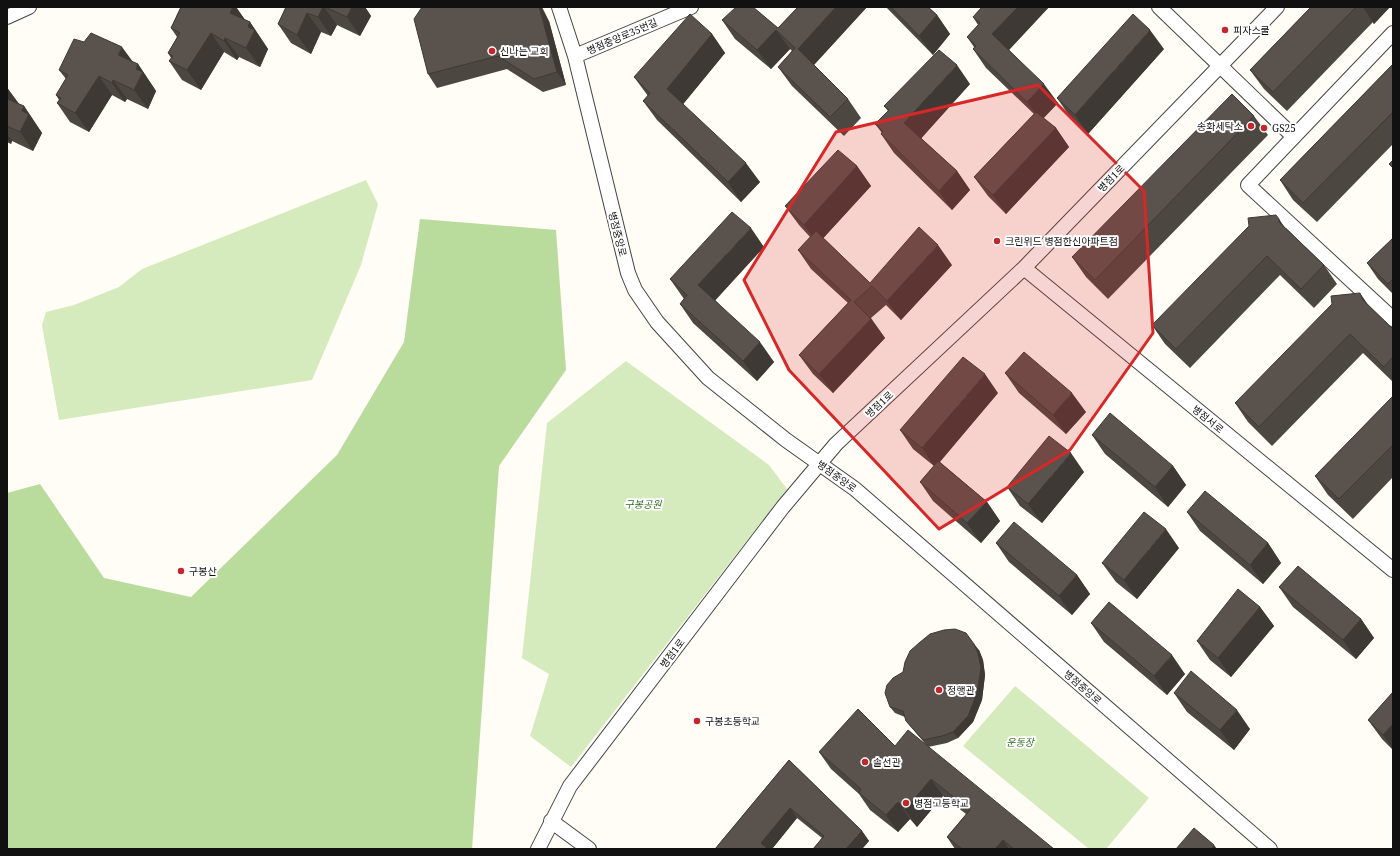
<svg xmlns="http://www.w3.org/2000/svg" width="1400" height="856" viewBox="0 0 1400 856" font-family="'Noto Serif','Noto Sans KR',serif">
<rect width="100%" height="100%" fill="#fffdf5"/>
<path fill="#d5ebbd" d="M 366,180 L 378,204 L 361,265 L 312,380 L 59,420 L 42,325 L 46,312 L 74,305 L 119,287 L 142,269 Z
M 626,361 L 769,465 L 787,489 L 571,767 L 530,736 L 549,674 L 522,658 L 547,423 Z
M 1015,686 L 1149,798 L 1106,849 L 1089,849 L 963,746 Z"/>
<path fill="#b9dc9c" d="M 420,219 L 556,230 L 566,370 L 499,466 L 472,849 L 7,849 L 7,493 L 40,484 L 104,578 L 191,597 L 337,455 L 404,342 Z"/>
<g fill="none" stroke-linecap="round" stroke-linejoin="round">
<defs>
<path id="minor" d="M 559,7 L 575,56 L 628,273 L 635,290 L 657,322 L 708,378 L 786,440 L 855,489 L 1270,849
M 1159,7 L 1294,137
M 7,17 L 29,7
M 1393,33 L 1248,185 L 1393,319
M 575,56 L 691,7
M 1024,268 L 1393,570
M 551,821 L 589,849
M 538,849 L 570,786 L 783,507 L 836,444 L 1024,268 L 1277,7"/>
</defs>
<use href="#minor" stroke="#444" stroke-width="16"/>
<use href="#minor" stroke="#fff" stroke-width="14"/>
</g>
<path fill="#4d4742" d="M 181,7 L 236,7 L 245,20 L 250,22 L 268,49 L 260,67 L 239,57 L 237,60 L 224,52 L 201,90 L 182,80 L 169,61 L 171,58 L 168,53 L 177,37 L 171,28 Z
M 286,7 L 365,7 L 371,16 L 360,36 L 337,25 L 331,36 L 321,32 L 311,54 L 291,43 L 278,24 Z
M 798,7 L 867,7 L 814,65 L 848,99 L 861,118 L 844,136 L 792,86 L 778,67 L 792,51 L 790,49 L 771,69 L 735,39 L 722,20 L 778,28 Z
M 886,7 L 928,7 L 937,15 L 950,34 L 933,55 Z
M 982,7 L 1049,7 L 1009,50 L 1058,103 L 1043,118 L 1056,128 L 1069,147 L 1006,214 L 988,196 L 974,177 L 1034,114 L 986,68 L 973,49 L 974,47 L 967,37 L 978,25 L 973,17 Z
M 1311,7 L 1390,7 L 1374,24 L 1373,22 L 1287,111 L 1264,89 L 1250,70 Z
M 549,21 L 566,85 L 543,92 L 507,69 L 437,88 L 428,74 Z
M 712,34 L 725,53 L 683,104 L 760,182 L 741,202 L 657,120 L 643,101 L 648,96 L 634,77 Z
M 1164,49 L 1088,134 L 1070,117 L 1057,98 Z
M 132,62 L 138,64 L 156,91 L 148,109 L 127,99 L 125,102 L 112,95 L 89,132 L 70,122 L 57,103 L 59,100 L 56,95 L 66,79 L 59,70 Z
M 1393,64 L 1393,144 L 1317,222 L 1293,200 L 1280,180 Z
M 970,84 L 921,138 L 957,171 L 970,190 L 952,210 L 894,153 L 881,134 L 882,133 L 875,124 L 888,111 L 884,106 Z
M 7,88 L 8,89 L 19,104 L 24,106 L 42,133 L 33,151 L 12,141 L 11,144 L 7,142 Z
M 1254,116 L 1268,135 L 1108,299 L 1086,277 L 1072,257 Z
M 857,166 L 871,186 L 823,238 L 870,283 L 952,265 L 901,320 L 886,305 L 871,318 L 885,338 L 833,393 L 813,374 L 799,355 L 848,303 L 811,269 L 798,250 L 810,237 L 799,225 L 785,206 Z
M 1286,228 L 1324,265 L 1337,284 L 1314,308 L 1280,275 L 1190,368 L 1165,344 L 1152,325 Z
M 1393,238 L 1393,294 L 1378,279 L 1367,263 Z
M 764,247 L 715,300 L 774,362 L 757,381 L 693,323 L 680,304 L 684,299 L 670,279 Z
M 1368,305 L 1393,329 L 1393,382 L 1363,353 L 1272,446 L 1248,422 L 1235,403 Z
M 1005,373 L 1086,412 L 1066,434 L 1019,393 Z
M 998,393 L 940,462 L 987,502 L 1000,521 L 981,543 L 933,501 L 920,482 L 934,466 L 913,449 L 900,430 Z
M 1393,396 L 1393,477 L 1353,519 L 1328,495 L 1315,476 Z
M 1092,435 L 1173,466 L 1186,485 L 1168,507 L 1105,454 Z
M 1084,472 L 1042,523 L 1020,506 L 1007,487 Z
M 1187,512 L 1268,543 L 1281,563 L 1263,584 L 1200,531 Z
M 996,543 L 1077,575 L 1090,594 L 1072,615 L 1009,562 Z
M 1179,548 L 1137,599 L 1116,582 L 1102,563 Z
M 1279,587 L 1361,619 L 1374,638 L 1356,659 L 1293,607 Z
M 1260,607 L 1274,626 L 1231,677 L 1210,660 L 1197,641 Z
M 1091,623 L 1185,674 L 1167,695 L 1104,642 Z
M 979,650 L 983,660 L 985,675 L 982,700 L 973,722 L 958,738 L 947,743 L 928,747 L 911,727 L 906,721 L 905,717 L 895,713 L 890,707 L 903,672 Z
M 1393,692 L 1393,750 L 1382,739 L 1368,720 Z
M 1174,693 L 1250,729 L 1234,750 L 1187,712 Z
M 895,746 L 1054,849 L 955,849 L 947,837 L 966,814 L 943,796 L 917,827 L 910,819 L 898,832 L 870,810 L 859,794 L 831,769 L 819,752 Z
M 789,760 L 862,831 L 869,841 L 862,849 L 813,849 L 822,838 L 797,818 L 772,849 L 715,849 Z"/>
<path fill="#3f3936" d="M 233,7 L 236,7 L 248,24 L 230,13 Z
M 323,7 L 324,7 L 337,25 L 331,36 L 318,17 Z
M 352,7 L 365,7 L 371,16 L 360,36 L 347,17 Z
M 539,7 L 542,7 L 549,21 L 566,85 L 557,72 Z
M 836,7 L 867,7 L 811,68 L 798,49 Z
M 1018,7 L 1049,7 L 1006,53 L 992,34 Z
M 1363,7 L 1390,7 L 1374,24 Z
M 307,13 L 321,32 L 311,54 L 297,35 Z
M 937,15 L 950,34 L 933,55 L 919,36 Z
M 250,22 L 268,49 L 260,67 L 246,48 L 248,27 Z
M 776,30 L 790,49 L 771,69 L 757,50 Z
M 1150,30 L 1164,49 L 1088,134 L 1075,115 Z
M 211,33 L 224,52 L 201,90 L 187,70 Z
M 712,34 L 725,53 L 680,108 L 667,89 Z
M 225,38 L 239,57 L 237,60 L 224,41 Z
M 122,47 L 136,66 L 118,55 Z
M 138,64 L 156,91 L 148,109 L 134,90 L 136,69 Z
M 957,65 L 970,84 L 918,142 L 904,123 Z
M 99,76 L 112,95 L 89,132 L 75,113 Z
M 113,80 L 127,99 L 125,102 L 112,83 Z
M 1044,84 L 1058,103 L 1041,121 L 1027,102 Z
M 8,89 L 22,108 L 7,102 L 7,91 Z
M 24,106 L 42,133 L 33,151 L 20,132 L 22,111 Z
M 1056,128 L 1069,147 L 1006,214 L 993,195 Z
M 7,134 L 12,141 L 11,144 L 7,138 Z
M 746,163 L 760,182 L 741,202 L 728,182 Z
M 857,166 L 871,186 L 818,244 L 804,225 Z
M 957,171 L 970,190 L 952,210 L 939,191 Z
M 1279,219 L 1292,238 L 1279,222 Z
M 751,228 L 764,247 L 712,304 L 698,285 Z
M 938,245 L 952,265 L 901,320 L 887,301 Z
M 1360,293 L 1373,312 L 1362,299 Z
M 871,319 L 885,338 L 833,393 L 819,374 Z
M 760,342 L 774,362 L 757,381 L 743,361 Z
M 985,374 L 998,393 L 935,467 L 922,448 Z
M 1072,393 L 1086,412 L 1066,434 L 1053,415 Z
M 1071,453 L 1084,472 L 1042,523 L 1028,504 Z
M 1173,466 L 1186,485 L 1168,507 L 1155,487 Z
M 987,502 L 1000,521 L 981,543 L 967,523 Z
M 1166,529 L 1179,548 L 1137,599 L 1124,580 Z
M 1268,543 L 1281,563 L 1263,584 L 1250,565 Z
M 1077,575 L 1090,594 L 1072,615 L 1059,596 Z
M 1260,607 L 1274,626 L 1231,677 L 1218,658 Z
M 1361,619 L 1374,638 L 1356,659 L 1343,640 Z
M 974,644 L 979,650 L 983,660 L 985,675 L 982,700 L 973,722 L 958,738 L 953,732 Z
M 1172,655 L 1185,674 L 1167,695 L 1154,676 Z
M 1237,710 L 1250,729 L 1234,750 L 1220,730 Z
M 1393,724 L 1393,749 L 1383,735 Z
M 931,779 L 943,796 L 917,827 L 905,810 Z
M 898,802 L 910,819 L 898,832 L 886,815 Z
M 790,808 L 797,818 L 772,849 L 765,849 L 761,843 Z
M 862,831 L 869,841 L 862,849 L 846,849 Z
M 1003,840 L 1009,849 L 995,849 Z
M 1214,845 L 1217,849 L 1211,849 Z"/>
<path fill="#5a524d" stroke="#3f3936" d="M 181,7 L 233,7 L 230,13 L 250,22 L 248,27 L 255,30 L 246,48 L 225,38 L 224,41 L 211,33 L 187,70 L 169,61 L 173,56 L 168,53 L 180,33 L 171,28 Z
M 286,7 L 323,7 L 318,17 L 307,13 L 297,35 L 278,24 Z
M 325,7 L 352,7 L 347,17 Z
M 422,7 L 539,7 L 557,72 L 534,79 L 498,56 L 428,74 L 414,19 Z
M 736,7 L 753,7 L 778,28 L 798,7 L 836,7 L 798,49 L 848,99 L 830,117 L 778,67 L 795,48 L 776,30 L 757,50 L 722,20 Z
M 891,7 L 928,7 L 937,15 L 919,36 Z
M 982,7 L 1018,7 L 992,34 L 1044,84 L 1027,102 L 973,49 L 976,46 L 967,37 L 980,23 L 973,17 Z
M 1311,7 L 1356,7 L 1273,92 L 1250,70 Z
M 690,14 L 712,34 L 667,89 L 746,163 L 728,182 L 643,101 L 650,93 L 634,77 Z
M 1133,14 L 1150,30 L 1075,115 L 1057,98 Z
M 91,33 L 122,47 L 118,55 L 138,64 L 136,69 L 143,72 L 134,90 L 113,80 L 112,83 L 99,76 L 75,113 L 57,103 L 61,98 L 56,95 L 68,75 L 59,70 L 74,39 L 84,42 Z
M 939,50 L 957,65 L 904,123 L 957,171 L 939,191 L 881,134 L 883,131 L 875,124 L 889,110 L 884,106 Z
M 1393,64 L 1393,112 L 1303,203 L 1280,180 Z
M 1232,94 L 1254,116 L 1095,280 L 1072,257 Z
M 7,99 L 24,106 L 22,111 L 29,114 L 20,132 L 7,126 Z
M 1036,112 L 1056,128 L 993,195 L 974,177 Z
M 838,150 L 857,166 L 804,225 L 785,206 Z
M 1393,160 L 1393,168 L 1389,164 Z
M 732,212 L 751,228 L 698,285 L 760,342 L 743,361 L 680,304 L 687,295 L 670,279 Z
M 1276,215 L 1279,219 L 1279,222 L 1324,265 L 1301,289 L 1267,256 L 1176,349 L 1152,325 L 1249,226 L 1248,218 Z
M 919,227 L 938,245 L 887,301 L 872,286 L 854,302 L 871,319 L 819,374 L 799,355 L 851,300 L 798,250 L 816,231 L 870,283 Z
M 1393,238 L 1393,279 L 1388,284 L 1367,263 Z
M 1360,293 L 1362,299 L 1393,329 L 1393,357 L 1384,367 L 1350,334 L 1259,427 L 1235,403 L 1332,304 L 1331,296 Z
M 1024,352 L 1072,393 L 1053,415 L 1005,373 Z
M 963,357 L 985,374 L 922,448 L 900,430 Z
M 1393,396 L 1393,445 L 1339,499 L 1315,476 Z
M 1110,413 L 1173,466 L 1155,487 L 1092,435 Z
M 1049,436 L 1071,453 L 1028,504 L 1007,487 Z
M 938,461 L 987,502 L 967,523 L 920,482 Z
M 1205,491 L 1268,543 L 1250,565 L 1187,512 Z
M 1144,512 L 1166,529 L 1124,580 L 1102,563 Z
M 1014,522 L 1077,575 L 1059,596 L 996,543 Z
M 1298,566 L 1361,619 L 1343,640 L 1279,587 Z
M 1238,589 L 1260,607 L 1218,658 L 1197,641 Z
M 1109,602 L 1172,655 L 1154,676 L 1091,623 Z
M 955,629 L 966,633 L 974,644 L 978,653 L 981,668 L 977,693 L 968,716 L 953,732 L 942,736 L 923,740 L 906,721 L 903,711 L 890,707 L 885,693 L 887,685 L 893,678 L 903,672 L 905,662 L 910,651 L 919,643 L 930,634 L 944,630 Z
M 1191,671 L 1237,710 L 1220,730 L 1174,693 Z
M 1393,692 L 1393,724 L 1383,735 L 1368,720 Z
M 858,709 L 895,746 L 908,730 L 1054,849 L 1014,849 L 1003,840 L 995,849 L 962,849 L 947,837 L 970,810 L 931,779 L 905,810 L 898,802 L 886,815 L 859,793 L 861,789 L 819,752 Z
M 789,760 L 862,831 L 846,849 L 813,849 L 824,836 L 790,808 L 761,843 L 768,849 L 715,849 Z
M 1194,828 L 1214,845 L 1211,849 L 1176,849 Z"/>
<path fill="#d62828" fill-opacity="0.2" stroke="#d62828" stroke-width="3" stroke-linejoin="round" d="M 1038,85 L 1144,191 L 1153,333 L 1070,450 L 939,529 L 789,370 L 744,280 L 836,132 Z"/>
<g fill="#c4262e" stroke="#fff" stroke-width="1.5">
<circle cx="1225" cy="30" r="4"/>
<circle cx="492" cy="51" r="4"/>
<circle cx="1251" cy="126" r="4"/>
<circle cx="1264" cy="128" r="4"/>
<circle cx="997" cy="241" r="4"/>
<circle cx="181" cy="571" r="4"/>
<circle cx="939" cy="690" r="4"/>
<circle cx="697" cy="721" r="4"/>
<circle cx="865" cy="762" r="4"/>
<circle cx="906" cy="803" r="4"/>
</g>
<g text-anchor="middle" stroke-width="4" stroke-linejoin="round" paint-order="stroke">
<g font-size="10" fill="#111" stroke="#fff" text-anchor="start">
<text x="1233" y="34">피자스쿨</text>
<text x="500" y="55">신나는 교회</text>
<text x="1243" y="130" text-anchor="end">송화세탁소</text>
<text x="1272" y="132">GS25</text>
<text x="1005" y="245">크린위드 병점한신아파트점</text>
<text x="189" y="575">구봉산</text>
<text x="947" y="694">정행관</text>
<text x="705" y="725">구봉초등학교</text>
<text x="873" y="766">솔선관</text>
<text x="914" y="807">병점고등학교</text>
</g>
<g font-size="10" fill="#111" stroke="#fff">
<text transform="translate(622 36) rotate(-23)" y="4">병점중앙로35번길</text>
<text transform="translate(1111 178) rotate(-46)" y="4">병점1로</text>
<text transform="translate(618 234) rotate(76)" y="4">병점중앙로</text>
<text transform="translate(879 404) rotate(-43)" y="4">병점1로</text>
<text transform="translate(1208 419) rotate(39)" y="4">병점서로</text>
<text transform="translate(837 476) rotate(36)" y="4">병점중앙로</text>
<text transform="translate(672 653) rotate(-53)" y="4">병점1로</text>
<text transform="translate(1083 687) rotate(41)" y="4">병점중앙로</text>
</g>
<g font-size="10" font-style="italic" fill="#2f6b1f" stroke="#fff">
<text x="643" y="508">구봉공원</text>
<text x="1020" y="746">운동장</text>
</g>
</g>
<rect width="1400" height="856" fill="none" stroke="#111111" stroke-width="16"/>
</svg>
